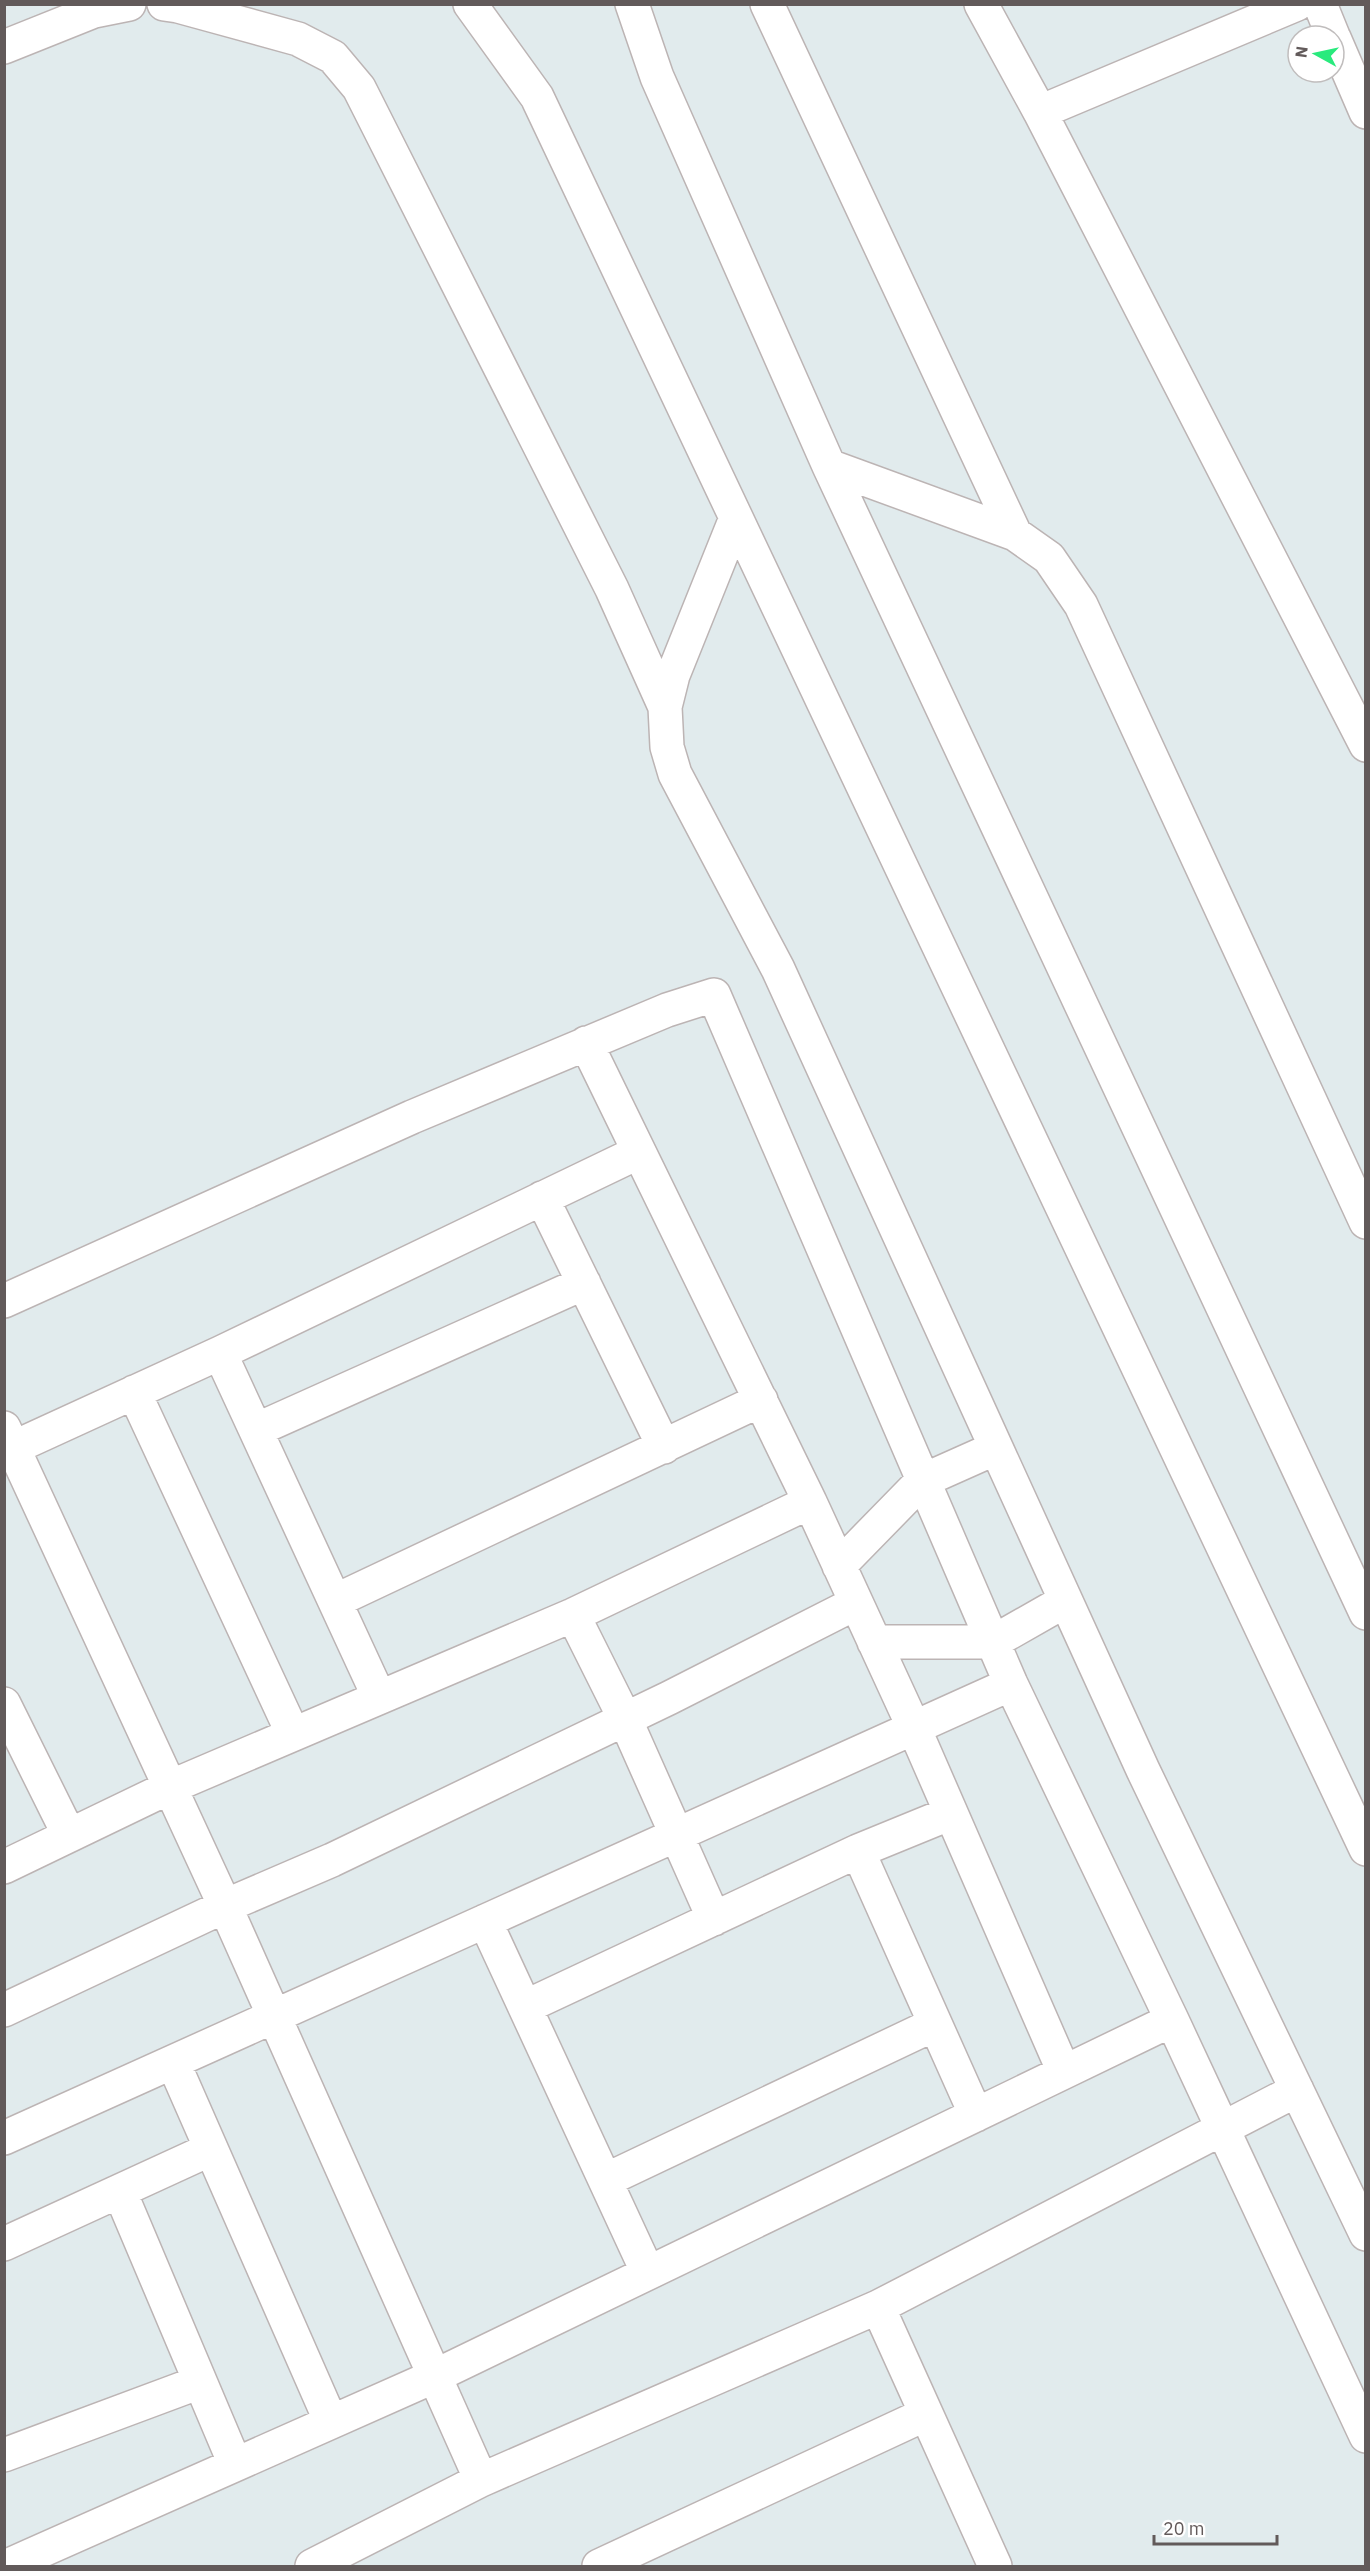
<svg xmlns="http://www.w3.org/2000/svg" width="1370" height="2571" viewBox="0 0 1370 2571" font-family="'IBM Plex Sans',sans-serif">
<rect width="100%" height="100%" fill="#e1ebed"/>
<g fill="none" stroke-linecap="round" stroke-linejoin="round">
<defs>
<path id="minor" d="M 164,4 L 178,6 L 298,39 L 333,57 L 359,88 L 612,589 L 665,707
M 470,4 L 537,97 L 1366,1849
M 632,4 L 657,77 L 829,466 L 1366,1613
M 767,4 L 1015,534
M 981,4 L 1040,112 L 1366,745
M 1320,4 L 1333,36
M 1334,38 L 1366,112
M 4,47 L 94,11 L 129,4
M 1040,112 L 1297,4
M 829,466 L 1015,534 L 1049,558 L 1081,605 L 1366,1222
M 736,518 L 673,675 L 665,707 L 667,747 L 675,774 L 778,969 L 1143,1770 L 1366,2234
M 586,1043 L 810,1502 L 914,1728 L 1064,2072
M 542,1198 L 664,1447
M 4,1301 L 412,1117 L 667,1010 L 714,995 L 1011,1684 L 1172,2020 L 1366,2436
M 220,1353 L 379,1697
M 134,1392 L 293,1734
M 4,1428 L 225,1906 L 481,2480
M 256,1430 L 584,1283
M 4,1452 L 220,1353 L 639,1152
M 839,1566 L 922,1481 L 996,1448
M 335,1601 L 761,1400
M 573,1615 L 625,1719 L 714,1919
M 874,1642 L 993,1642 L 1065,1601
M 4,1704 L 69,1835
M 858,1851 L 976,2115
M 4,1867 L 170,1787 L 573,1615 L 810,1502
M 485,1921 L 648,2273
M 525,2007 L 858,1851 L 951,1813
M 4,2010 L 225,1906 L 332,1860 L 669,1698 L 856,1603
M 173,2062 L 331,2422
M 4,2138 L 1011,1684
M 606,2180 L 935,2024
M 120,2192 L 235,2464
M 4,2244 L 211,2149
M 878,2307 L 995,2566
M 4,2455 L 200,2382
M 7,2566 L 435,2376 L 1172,2020
M 312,2566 L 481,2480 L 878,2307 L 1297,2090
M 599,2566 L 926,2414"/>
</defs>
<use href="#minor" stroke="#bcb4b4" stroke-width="36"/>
<use href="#minor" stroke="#fff" stroke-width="33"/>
</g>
<rect width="1370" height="2571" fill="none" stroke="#625a5a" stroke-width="12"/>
<g transform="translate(1316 54) rotate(278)"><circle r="28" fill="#ffffff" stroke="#c0bdbd" stroke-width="1.5"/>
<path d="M0-4.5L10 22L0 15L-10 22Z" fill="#29ea7d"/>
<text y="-9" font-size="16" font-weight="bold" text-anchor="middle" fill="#625a5a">N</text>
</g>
<path d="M1154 2535v9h123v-9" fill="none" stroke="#625a5a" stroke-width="3"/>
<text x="1163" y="2535" font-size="18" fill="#625a5a" stroke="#ffffff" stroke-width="4.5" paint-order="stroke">20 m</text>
</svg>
